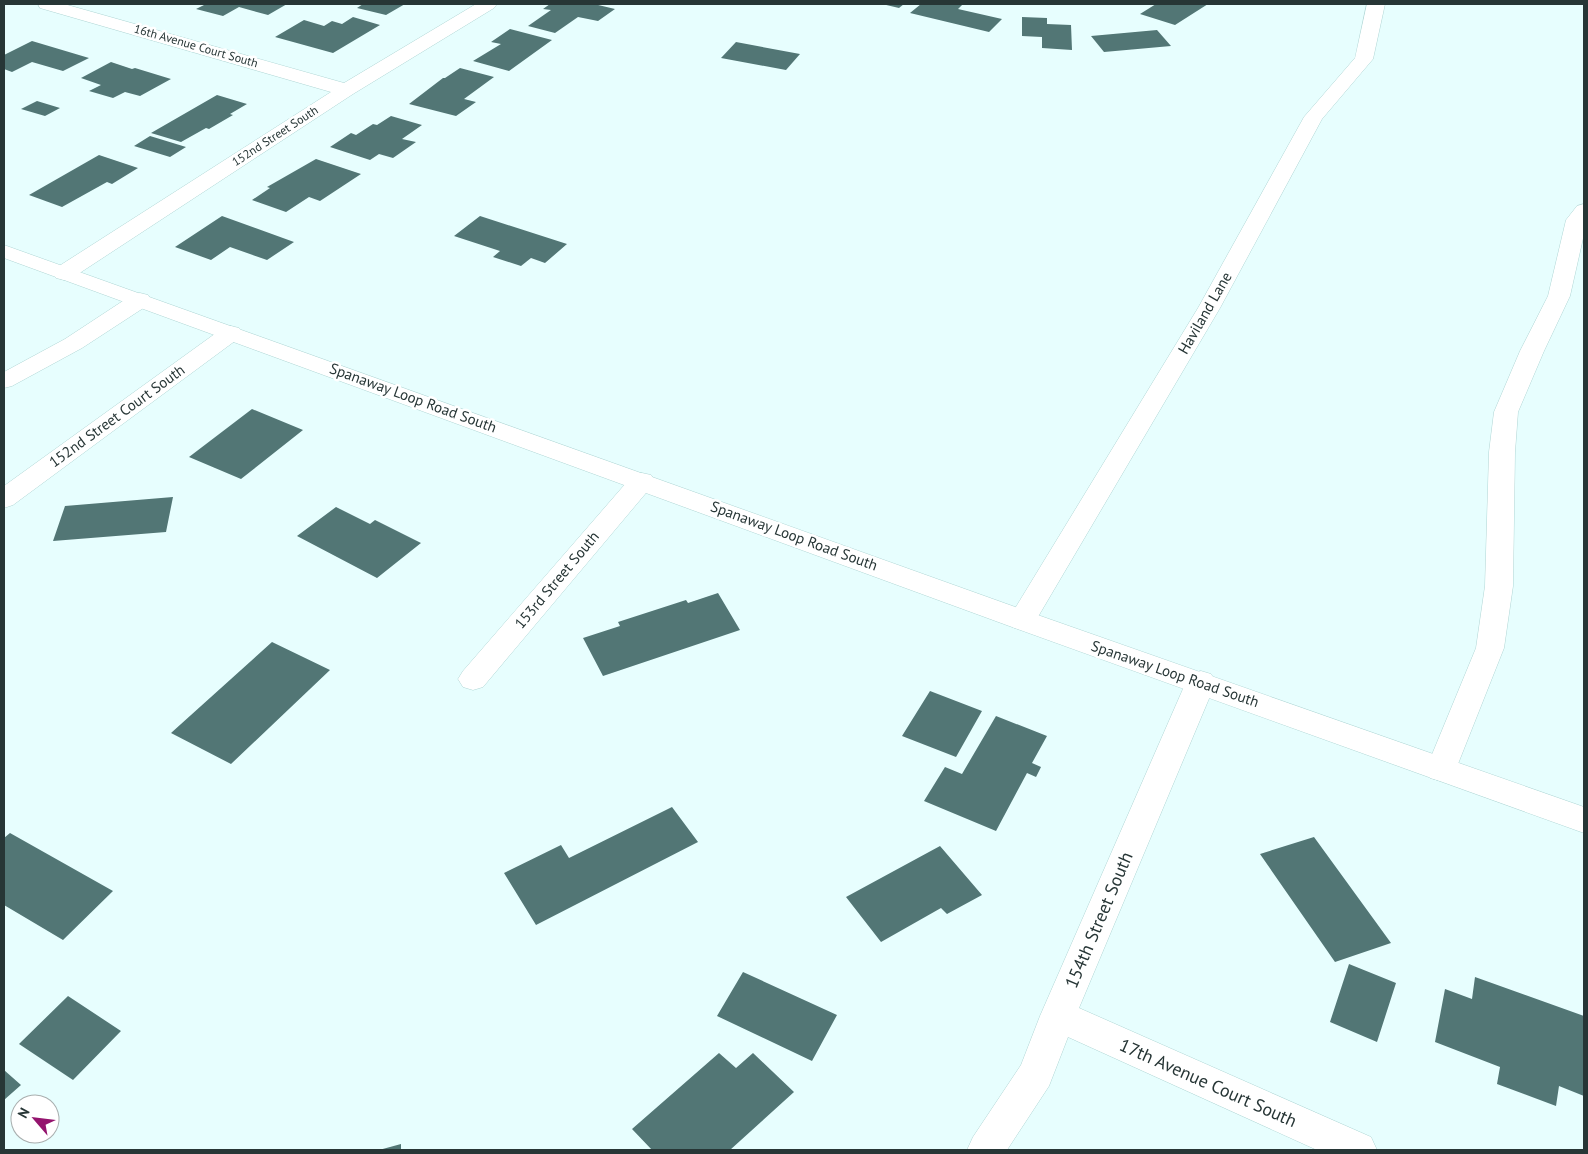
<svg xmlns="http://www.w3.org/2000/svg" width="1588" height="1154" viewBox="0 0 1588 1154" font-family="'PT Sans',sans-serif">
<rect width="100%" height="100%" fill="#e7fefe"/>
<path fill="#527675" d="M 206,4 L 287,4 L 268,15 L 239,7 L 223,16 L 196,9 Z
M 363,4 L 405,4 L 386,15 L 357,8 Z
M 550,4 L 594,4 L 615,9 L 598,21 L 578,17 L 555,33 L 528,26 L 551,10 L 543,9 Z
M 882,4 L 904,4 L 899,8 Z
M 921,4 L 963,4 L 958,9 L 1002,19 L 989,32 L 910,13 Z
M 1156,4 L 1208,4 L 1175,25 L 1140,14 Z
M 353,17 L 380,25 L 333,53 L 275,37 L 304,20 L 324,26 L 332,21 L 342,24 Z
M 1022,17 L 1047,18 L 1047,24 L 1071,25 L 1072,50 L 1042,48 L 1042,37 L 1022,36 Z
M 510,29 L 552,40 L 509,71 L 473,61 L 501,44 L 491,42 Z
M 1157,30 L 1171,46 L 1104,52 L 1091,36 Z
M 32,41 L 89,58 L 63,71 L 32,62 L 12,72 L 4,69 L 4,55 Z
M 736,42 L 800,54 L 786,70 L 721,58 Z
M 111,62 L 132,69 L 135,68 L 171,79 L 140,96 L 125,92 L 113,98 L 89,91 L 101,85 L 81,78 Z
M 460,68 L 494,77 L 464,99 L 476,102 L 456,116 L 409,104 L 443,78 L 445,78 Z
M 217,95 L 247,104 L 230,114 L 233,115 L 209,129 L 206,128 L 181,142 L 151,133 Z
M 37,101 L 60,108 L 45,116 L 21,109 Z
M 391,116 L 422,125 L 402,139 L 416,142 L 393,158 L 379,154 L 370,160 L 330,147 L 351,133 L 356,135 L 373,124 L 377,125 Z
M 150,136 L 186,147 L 170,157 L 134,146 Z
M 99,155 L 138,168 L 112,184 L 107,182 L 62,207 L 29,195 Z
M 316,159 L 361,174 L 320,201 L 309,197 L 286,212 L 252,200 L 270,188 L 267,187 Z
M 222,216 L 294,242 L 267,260 L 230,247 L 211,260 L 175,247 Z
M 480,216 L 567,244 L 545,263 L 531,258 L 521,266 L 493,257 L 500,251 L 454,236 Z
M 252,409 L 303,430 L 241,479 L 189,457 Z
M 173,497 L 166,532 L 53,541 L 65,506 Z
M 336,507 L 370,524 L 375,520 L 421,543 L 377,578 L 297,536 Z
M 718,593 L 740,630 L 603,676 L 583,638 L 620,626 L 618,622 L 686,600 L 688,603 Z
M 272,642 L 330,670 L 231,764 L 171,733 Z
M 930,691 L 982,711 L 956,757 L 902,736 Z
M 996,716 L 1047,736 L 1032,763 L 1041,767 L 1036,777 L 1027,773 L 996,831 L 924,801 L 945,767 L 962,774 Z
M 672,807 L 698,842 L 536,925 L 504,873 L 561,845 L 569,858 Z
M 10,833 L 113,891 L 63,940 L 4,905 L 4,838 Z
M 1314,837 L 1391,943 L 1335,962 L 1260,854 Z
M 940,846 L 982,895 L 947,914 L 941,908 L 881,942 L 846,897 Z
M 1349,964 L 1396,983 L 1377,1042 L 1330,1022 Z
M 743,972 L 837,1015 L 812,1061 L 717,1016 Z
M 1475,977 L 1584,1016 L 1584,1096 L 1559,1086 L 1556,1106 L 1497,1084 L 1500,1067 L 1435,1042 L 1445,989 L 1472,999 Z
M 68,996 L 121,1031 L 73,1080 L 19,1044 Z
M 719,1053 L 736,1068 L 753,1053 L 794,1092 L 730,1150 L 652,1150 L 632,1129 Z
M 4,1070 L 21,1085 L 4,1100 Z
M 401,1144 L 401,1150 L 379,1150 Z"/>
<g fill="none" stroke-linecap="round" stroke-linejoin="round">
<defs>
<path id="minor" d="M 38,4 L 64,4 L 344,83 L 476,4 L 497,4 L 494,8 L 353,94 L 72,278 L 64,280 L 56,278 L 53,273 L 56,268 L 331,92 L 40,8 Z
M 1367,4 L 1385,4 L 1373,59 L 1322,119 L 1220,308 L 1032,627 L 1022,630 L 1012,627 L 1008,620 L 1198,308 L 1304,117 L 1355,58 Z
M 1584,204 L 1584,234 L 1570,296 L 1544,351 L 1518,412 L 1515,452 L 1513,586 L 1504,648 L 1456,769 L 1452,778 L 1441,781 L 1430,778 L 1426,769 L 1476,648 L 1485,586 L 1489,452 L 1494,412 L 1520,351 L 1548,296 L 1566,220 L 1577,206 Z
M 140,293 L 148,295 L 151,300 L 148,305 L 82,348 L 12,386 L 4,388 L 4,372 L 65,339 L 132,295 Z
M 231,326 L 239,328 L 243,333 L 239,338 L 13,505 L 4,508 L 4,486 L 223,328 Z
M 642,473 L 651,475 L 655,481 L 651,487 L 483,687 L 473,690 L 463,687 L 458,679 L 463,671 L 633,475 Z
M 1201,671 L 1211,674 L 1216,682 L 1079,1008 L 1371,1137 L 1377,1150 L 1317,1150 L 1068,1037 L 1049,1086 L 1007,1150 L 967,1150 L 973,1137 L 1021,1065 L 1040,1016 L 1186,682 L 1191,674 Z"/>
<path id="major" d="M 4,245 L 1032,613 L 1584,807 L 1584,833 L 1012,627 L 4,258 Z"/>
</defs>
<use href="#minor" stroke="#b0d6d5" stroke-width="1"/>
<use href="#major" stroke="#b0d6d5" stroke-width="1"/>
<use href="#minor" fill="#fff" fill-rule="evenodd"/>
<use href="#major" fill="#fff" fill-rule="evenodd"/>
</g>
<g text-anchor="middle" stroke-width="5" stroke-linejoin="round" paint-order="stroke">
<g font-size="12" fill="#273636" stroke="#fff">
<text transform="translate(196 46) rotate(16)" y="4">16th Avenue Court South</text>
<text transform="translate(275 136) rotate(-33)" y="4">152nd Street South</text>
</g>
<g font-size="15" fill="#273636" stroke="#fff">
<text transform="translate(1205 313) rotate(-60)" y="5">Haviland Lane</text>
<text transform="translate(413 398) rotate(20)" y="5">Spanaway Loop Road South</text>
<text transform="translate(117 416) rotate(-36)" y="5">152nd Street Court South</text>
<text transform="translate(794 536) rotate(20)" y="5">Spanaway Loop Road South</text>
<text transform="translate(557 580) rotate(-50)" y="5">153rd Street South</text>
<text transform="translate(1175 674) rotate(19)" y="5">Spanaway Loop Road South</text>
</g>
<g font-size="18" fill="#273636" stroke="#fff">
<text transform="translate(1099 920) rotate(-67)" y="6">154th Street South</text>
<text transform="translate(1208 1083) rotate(24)" y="6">17th Avenue Court South</text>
</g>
</g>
<rect width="1588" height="1154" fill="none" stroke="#273636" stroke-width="10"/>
<g transform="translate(35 1119) rotate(298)"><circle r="24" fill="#ffffff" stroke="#a9afaf"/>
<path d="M0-4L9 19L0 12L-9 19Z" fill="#94146e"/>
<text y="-8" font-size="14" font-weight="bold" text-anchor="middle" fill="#273636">N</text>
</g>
</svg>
